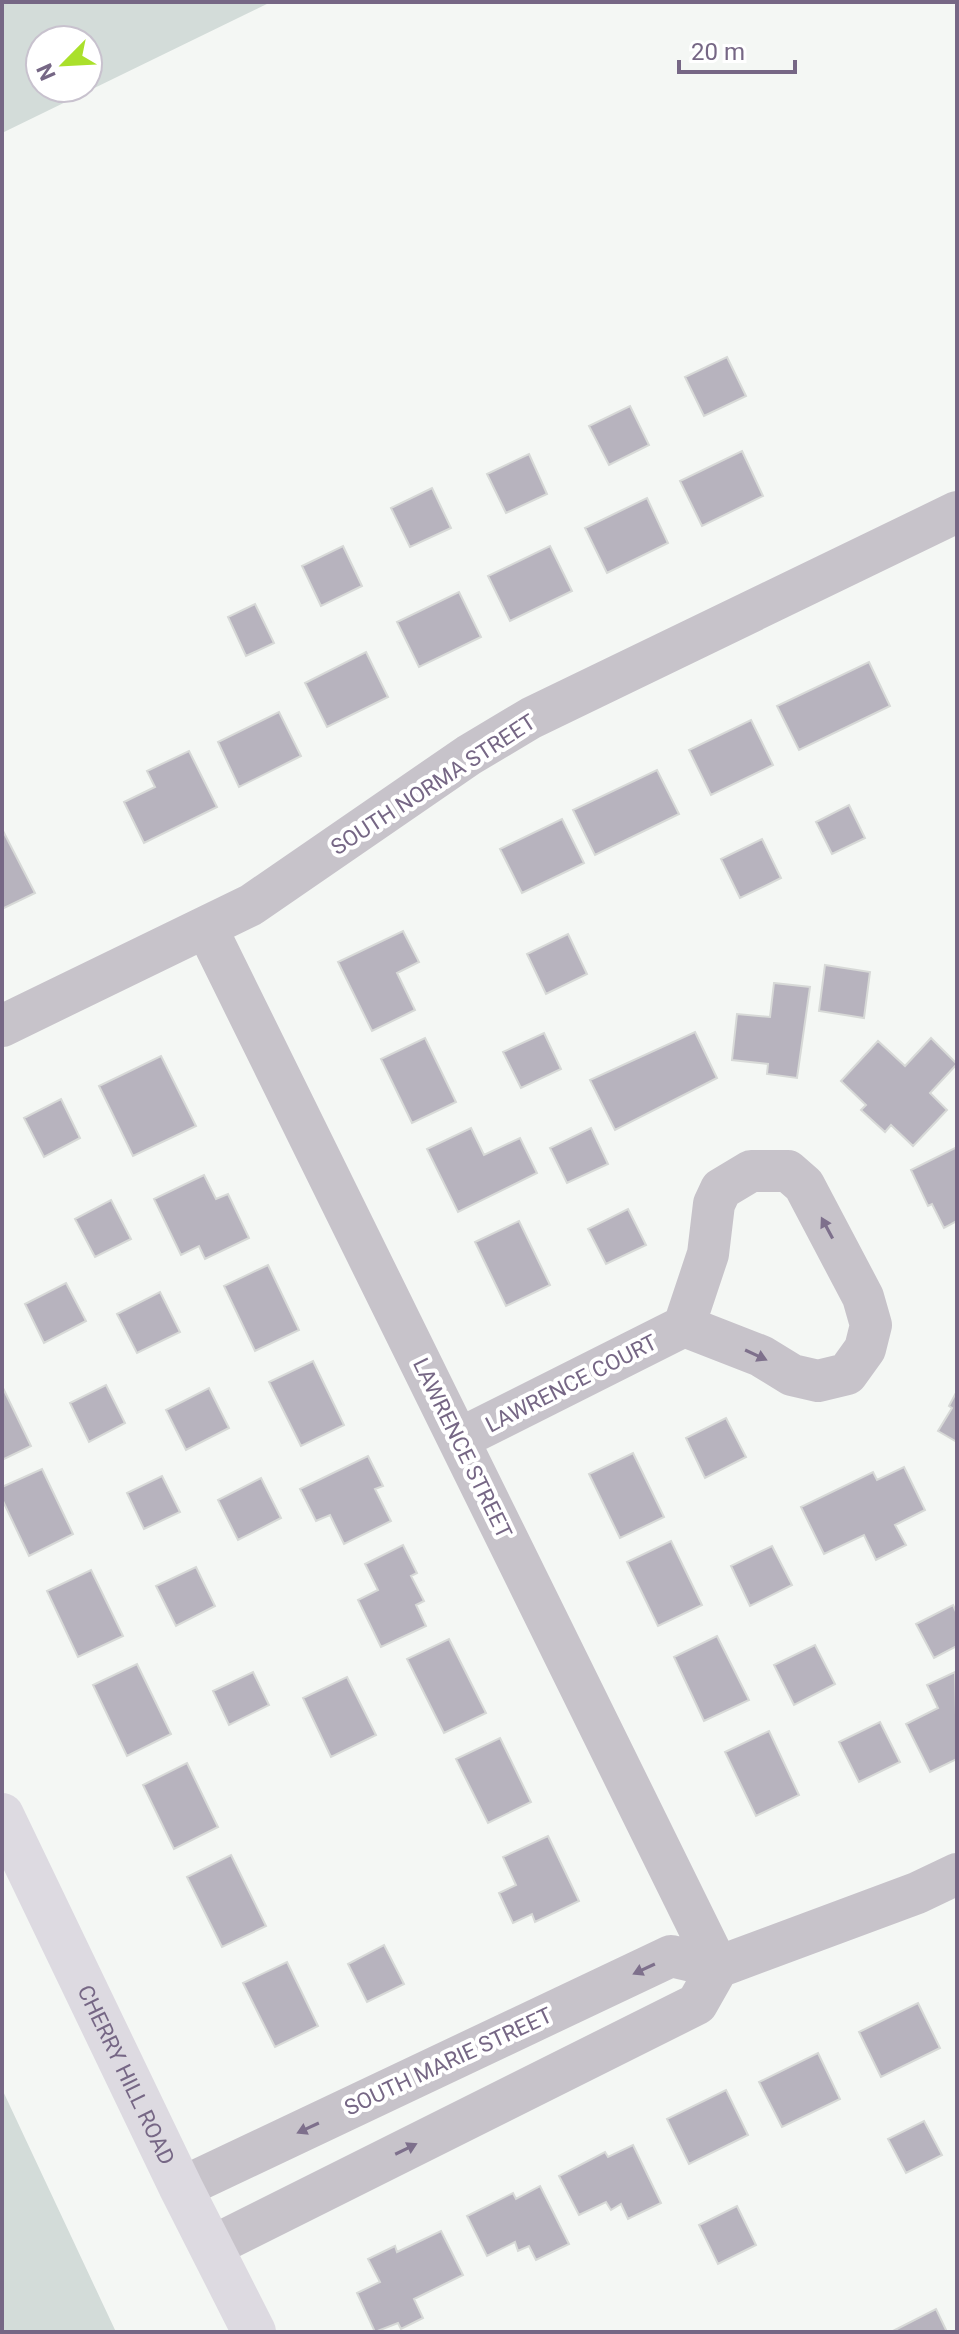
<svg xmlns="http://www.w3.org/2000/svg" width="959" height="2334" viewBox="0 0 959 2334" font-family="Roboto,sans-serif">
<rect width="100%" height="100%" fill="#f4f7f4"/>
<path fill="#d3dcd9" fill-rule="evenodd" d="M 2,2 L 271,2 L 2,133 ZM 40,40 L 88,40 L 88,88 L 40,88 Z
M 2,2089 L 116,2332 L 2,2332 Z"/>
<path fill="#b7b3be" stroke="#d7d9d7" stroke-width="2" d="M 727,357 L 746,396 L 704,416 L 685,377 Z
M 630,406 L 649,445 L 609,465 L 589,426 Z
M 742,451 L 763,496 L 702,526 L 680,481 Z
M 529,454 L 547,494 L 506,513 L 487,474 Z
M 432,488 L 451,528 L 410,547 L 391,508 Z
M 647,498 L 668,543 L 607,573 L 585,528 Z
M 343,546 L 362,586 L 321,606 L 302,566 Z
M 550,546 L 572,591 L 510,621 L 488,576 Z
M 459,592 L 481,637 L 419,667 L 397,622 Z
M 255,604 L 274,643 L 246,656 L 228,617 Z
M 366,652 L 388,697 L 327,727 L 305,683 Z
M 869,662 L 890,706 L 799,750 L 777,706 Z
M 279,712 L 301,756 L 239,787 L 218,742 Z
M 751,720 L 773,765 L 711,795 L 689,750 Z
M 189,751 L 217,807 L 144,843 L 124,802 L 155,787 L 147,771 Z
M 657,770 L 679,814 L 595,855 L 573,810 Z
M 849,805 L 865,838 L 832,854 L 816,822 Z
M 562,819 L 584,863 L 522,893 L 500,849 Z
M 2,829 L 35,893 L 2,909 Z
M 762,839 L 781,878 L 740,898 L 721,859 Z
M 403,931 L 419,962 L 397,973 L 415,1010 L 372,1031 L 338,962 Z
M 568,934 L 587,974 L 546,994 L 527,954 Z
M 825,965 L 870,972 L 864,1018 L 819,1011 Z
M 774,983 L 810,987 L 797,1078 L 767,1074 L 768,1064 L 732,1060 L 737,1014 L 770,1017 Z
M 695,1032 L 717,1078 L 615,1130 L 590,1080 Z
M 544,1033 L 561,1069 L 521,1088 L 503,1052 Z
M 425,1038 L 456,1102 L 412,1123 L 381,1059 Z
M 931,1038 L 957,1064 L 930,1093 L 947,1110 L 913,1146 L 891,1125 L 885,1132 L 861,1110 L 866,1105 L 841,1081 L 878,1041 L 905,1066 Z
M 161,1056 L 196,1126 L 133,1156 L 99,1086 Z
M 61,1099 L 80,1138 L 44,1157 L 24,1118 Z
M 471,1128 L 484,1155 L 520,1138 L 537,1173 L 458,1212 L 427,1149 Z
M 591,1128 L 608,1164 L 567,1183 L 550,1148 Z
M 957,1147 L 957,1221 L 944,1228 L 932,1204 L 928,1206 L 911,1170 Z
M 204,1175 L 216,1199 L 228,1194 L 249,1238 L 205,1259 L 199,1246 L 181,1255 L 154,1199 Z
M 111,1200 L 131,1239 L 95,1257 L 75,1219 Z
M 628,1209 L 646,1245 L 606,1264 L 588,1229 Z
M 519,1221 L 550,1285 L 506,1306 L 475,1242 Z
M 268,1265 L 299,1330 L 255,1351 L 224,1286 Z
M 66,1283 L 86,1321 L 44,1343 L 25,1304 Z
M 160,1292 L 180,1332 L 137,1353 L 117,1314 Z
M 313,1361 L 344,1425 L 301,1446 L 269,1382 Z
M 106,1385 L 125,1423 L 89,1442 L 70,1403 Z
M 2,1386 L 31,1446 L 2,1460 Z
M 209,1388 L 229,1428 L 186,1450 L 166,1410 Z
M 957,1391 L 957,1442 L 938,1431 L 952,1408 L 949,1406 Z
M 726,1418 L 746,1457 L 705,1478 L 686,1438 Z
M 633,1453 L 664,1517 L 620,1538 L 589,1474 Z
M 368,1456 L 383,1486 L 375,1489 L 391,1521 L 344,1544 L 330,1515 L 316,1521 L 300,1489 Z
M 904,1467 L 925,1510 L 895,1525 L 906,1545 L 876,1560 L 864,1535 L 824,1554 L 801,1507 L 873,1472 L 877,1480 Z
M 42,1469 L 73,1534 L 29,1556 L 2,1499 L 2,1487 Z
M 162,1476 L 180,1512 L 144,1529 L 127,1493 Z
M 261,1478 L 281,1518 L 238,1540 L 218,1500 Z
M 671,1541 L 702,1605 L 658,1626 L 627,1562 Z
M 403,1545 L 417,1573 L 411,1576 L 424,1601 L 416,1605 L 426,1626 L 381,1647 L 358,1600 L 378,1590 L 365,1564 Z
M 772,1546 L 792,1585 L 750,1606 L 731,1566 Z
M 196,1567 L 215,1606 L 176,1626 L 156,1586 Z
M 91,1570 L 123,1636 L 78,1657 L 47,1591 Z
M 953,1605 L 957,1614 L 957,1646 L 934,1658 L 916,1624 Z
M 717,1636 L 749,1700 L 704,1721 L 674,1657 Z
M 449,1639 L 486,1713 L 444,1733 L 407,1659 Z
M 815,1645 L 835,1684 L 794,1705 L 774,1665 Z
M 137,1664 L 171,1734 L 127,1756 L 93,1685 Z
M 253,1672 L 269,1705 L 229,1725 L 213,1691 Z
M 955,1672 L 957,1759 L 930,1772 L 906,1724 L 938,1708 L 927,1685 Z
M 347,1677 L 376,1735 L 331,1757 L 303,1698 Z
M 880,1722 L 900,1762 L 859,1782 L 839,1742 Z
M 769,1731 L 799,1795 L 756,1816 L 725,1752 Z
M 500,1738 L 531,1802 L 488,1823 L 456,1759 Z
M 187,1763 L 218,1827 L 174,1849 L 143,1785 Z
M 548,1836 L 579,1901 L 535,1922 L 532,1914 L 513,1923 L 499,1893 L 516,1885 L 503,1857 Z
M 231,1855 L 266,1926 L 222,1947 L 187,1877 Z
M 384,1945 L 404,1984 L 367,2002 L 348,1964 Z
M 287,1962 L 318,2026 L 275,2047 L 243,1983 Z
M 918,2003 L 940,2048 L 881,2077 L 859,2032 Z
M 818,2053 L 840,2099 L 782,2127 L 759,2082 Z
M 726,2090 L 748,2135 L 689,2164 L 667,2119 Z
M 924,2121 L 942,2155 L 906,2173 L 888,2139 Z
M 633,2145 L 661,2203 L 628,2219 L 621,2204 L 611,2210 L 606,2202 L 579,2215 L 559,2176 L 605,2152 L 608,2157 Z
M 540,2186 L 569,2244 L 536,2260 L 529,2246 L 518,2251 L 515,2242 L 487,2256 L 467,2216 L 513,2193 L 516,2199 Z
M 737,2206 L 756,2245 L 718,2264 L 699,2225 Z
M 441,2231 L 463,2275 L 414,2299 L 423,2318 L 401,2329 L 398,2323 L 375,2332 L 357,2293 L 380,2282 L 368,2259 L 395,2246 L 397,2252 Z
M 936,2309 L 947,2332 L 891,2332 Z"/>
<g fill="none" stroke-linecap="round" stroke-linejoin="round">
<path stroke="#c7c3ca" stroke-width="42" d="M 207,929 L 718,1967
M 2,1026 L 251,905 L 469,755 L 531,718 L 957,512
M 459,1439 L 684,1326 L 708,1254 L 714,1204 L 721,1189 L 751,1171 L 788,1171 L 804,1185 L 863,1297 L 871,1325 L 865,1349 L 847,1374 L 818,1381 L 792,1375 L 761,1356 L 684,1326
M 181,2188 L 671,1956 L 718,1967 L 917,1893 L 957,1874
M 211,2247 L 697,2004 L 718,1967"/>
<path stroke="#dddae1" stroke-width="44" id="s1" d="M 2,1815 L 181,2188 L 254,2332"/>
</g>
<defs><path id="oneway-solid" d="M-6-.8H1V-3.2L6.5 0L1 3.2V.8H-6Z" transform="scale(2)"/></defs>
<g fill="#7e708c">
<use href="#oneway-solid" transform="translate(827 1228) rotate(-118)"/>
<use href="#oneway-solid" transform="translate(756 1355) rotate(25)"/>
<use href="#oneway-solid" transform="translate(644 1969) rotate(155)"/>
<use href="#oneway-solid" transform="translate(308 2128) rotate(155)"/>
<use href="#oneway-solid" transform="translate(406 2149) rotate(-26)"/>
</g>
<g text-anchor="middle" stroke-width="8" stroke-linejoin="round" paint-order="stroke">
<g font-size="22" fill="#766785" stroke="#fff">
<text transform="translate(433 784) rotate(-33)" y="8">SOUTH NORMA STREET</text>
<text transform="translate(571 1383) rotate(-27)" y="8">LAWRENCE COURT</text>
<text transform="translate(463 1448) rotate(64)" y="8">LAWRENCE STREET</text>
<text transform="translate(448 2061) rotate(-25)" y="8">SOUTH MARIE STREET</text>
<text dy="8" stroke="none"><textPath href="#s1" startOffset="288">CHERRY HILL ROAD</textPath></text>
</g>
</g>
<rect width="959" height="2334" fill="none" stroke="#766785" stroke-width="8"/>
<g transform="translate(64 64) rotate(246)"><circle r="38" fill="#ffffff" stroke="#c8c2ce" stroke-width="2"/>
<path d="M0-6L14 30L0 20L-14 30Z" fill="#aae02b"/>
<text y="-12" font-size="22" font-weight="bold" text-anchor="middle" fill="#766785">N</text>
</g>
<path d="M679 60v12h116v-12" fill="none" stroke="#766785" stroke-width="4"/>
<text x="691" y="60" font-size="24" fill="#766785" stroke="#ffffff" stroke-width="6" paint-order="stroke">20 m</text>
</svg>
